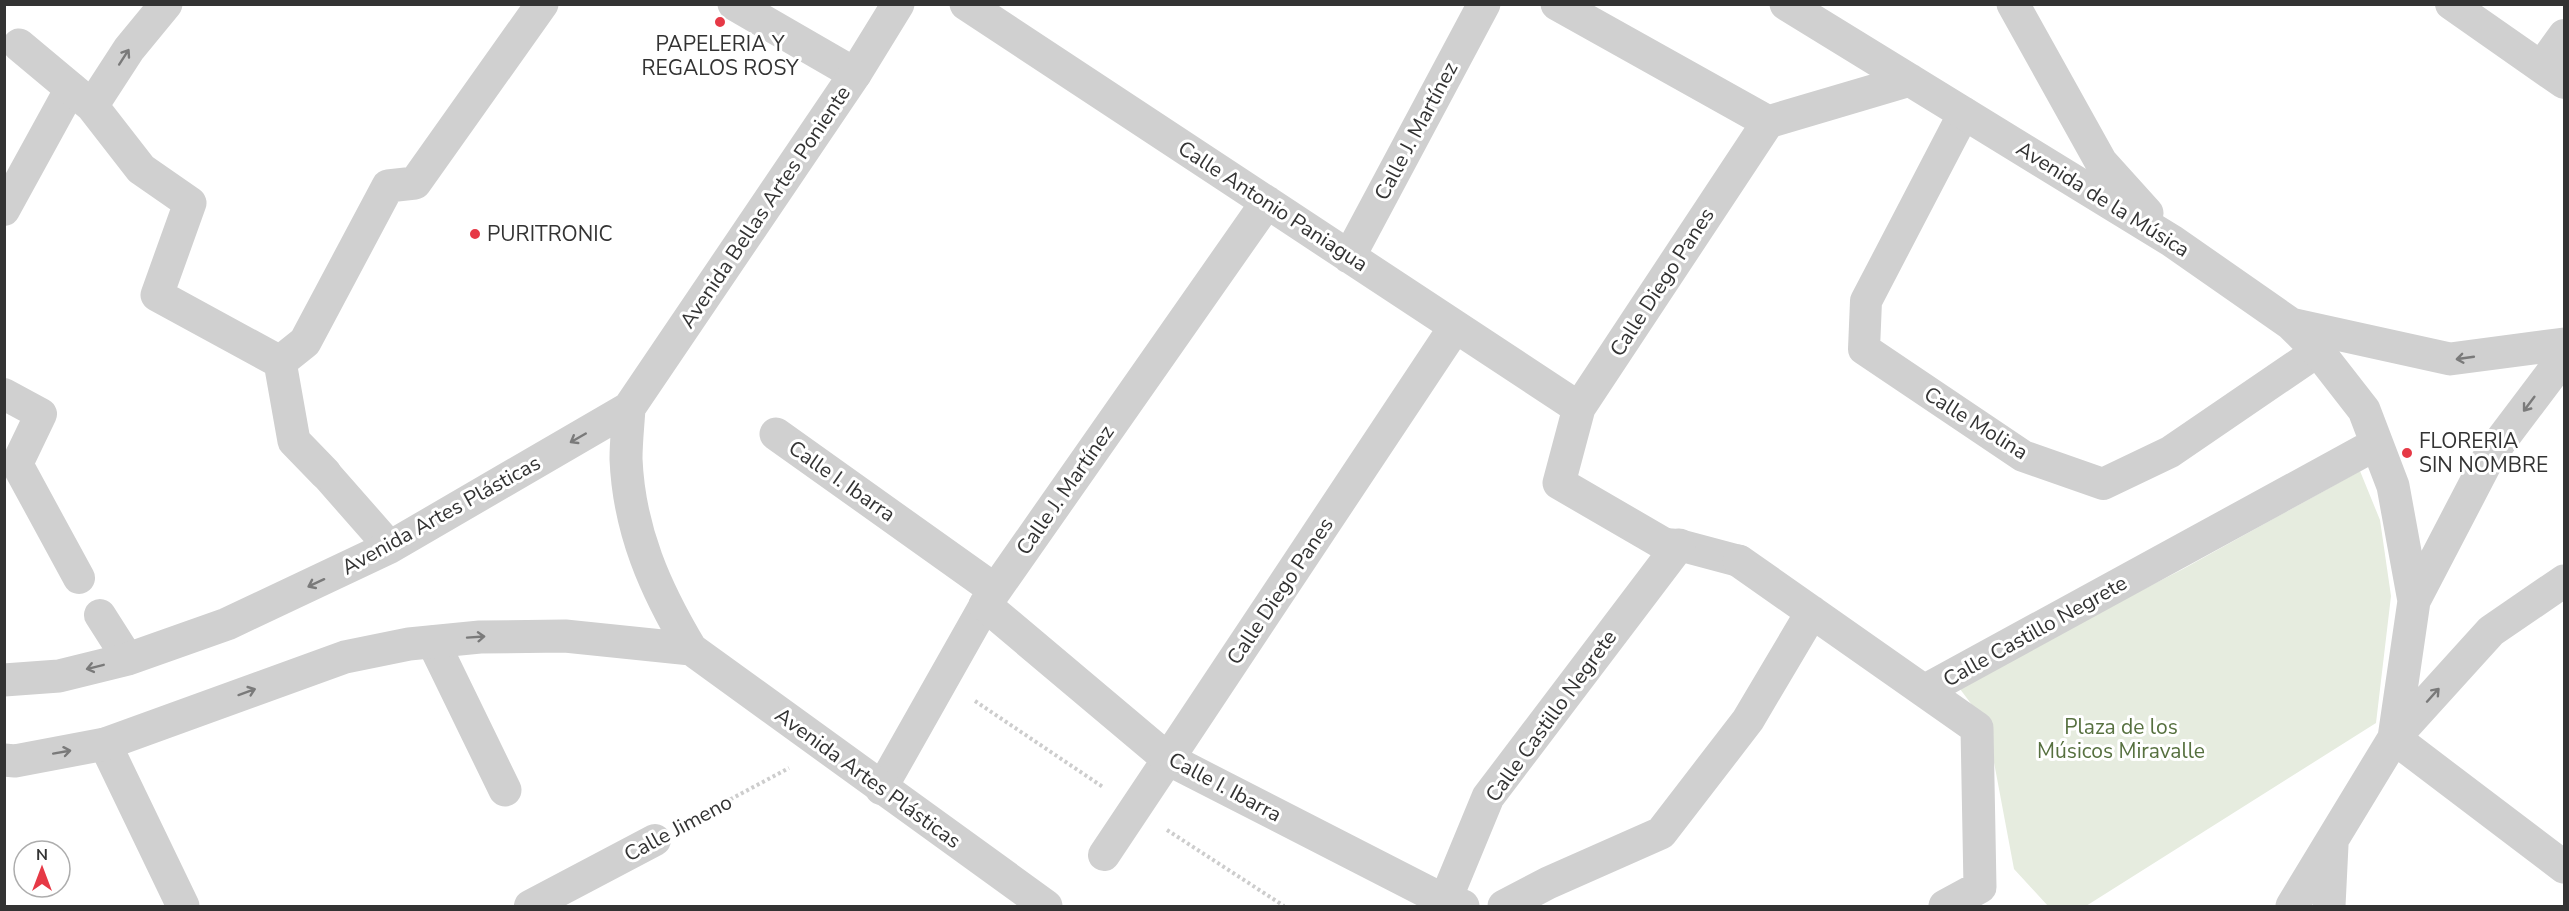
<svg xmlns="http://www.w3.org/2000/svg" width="2569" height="911" viewBox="0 0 2569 911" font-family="'Nunito Sans',sans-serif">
<rect width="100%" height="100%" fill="#fff"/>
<path fill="#e6ecdf" d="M 2360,471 L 2380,520 L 2391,596 L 2376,723 L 2086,906 L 2048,906 L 2014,869 L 1987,725 L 1957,685 L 2183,569 Z"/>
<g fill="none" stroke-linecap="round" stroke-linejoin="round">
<path stroke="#cdcdcd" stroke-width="4" stroke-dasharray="3 3" stroke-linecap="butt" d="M 975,701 L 1103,787
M 688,822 L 789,768
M 1167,830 L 1284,906"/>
<path stroke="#d0d0d0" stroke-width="32" d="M 2451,4 L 2564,83
M 2541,67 L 2564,35
M 1964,113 L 1866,301 L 1864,349 L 2023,456 L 2103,484 L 2170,452 L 2318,351
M 4,210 L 71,88
M 4,394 L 41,414 L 17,464 L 79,578
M 325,473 L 390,547
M 1664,544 L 1679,545 L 1739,561
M 100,615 L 128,659
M 881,789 L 985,605
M 1104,855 L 1168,759
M 530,906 L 655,840"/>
<path stroke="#d0d0d0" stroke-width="33" d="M 734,4 L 855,74
M 966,4 L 1579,408
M 1557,4 L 1768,122 L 1910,80
M 1786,4 L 2172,241 L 2291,324 L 2318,351 L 2364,410 L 2393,486 L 2414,601 L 2394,738
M 2013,4 L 2101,162 L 2147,213
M 19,45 L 92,106 L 141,169 L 190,203 L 157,295 L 280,362
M 92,106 L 129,49 L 166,4
M 1267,202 L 985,605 L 1168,759 L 1445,901 L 1463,906
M 1349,257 L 1484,4
M 2291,324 L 2450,359 L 2564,344
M 280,362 L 305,342 L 388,186 L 415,183 L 542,4
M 280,362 L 294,441 L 325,473
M 776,434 L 995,590
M 1664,544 L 1559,483 L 1579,408 L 1768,122
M 1739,561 L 1977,728 L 1980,887 L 1945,906
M 2414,601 L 2490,455 L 2564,357
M 433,642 L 505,790
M 1924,691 L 2376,444
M 2394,738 L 2564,867
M 105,744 L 183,906
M 1168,759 L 1455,327
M 1445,901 L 1488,797 L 1679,545
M 1504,906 L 1548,883 L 1661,833 L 1748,720 L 1812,612
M 2292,906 L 2394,738 L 2491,631 L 2564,581
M 2329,906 L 2332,845"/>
<path stroke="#d0d0d0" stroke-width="33" d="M 629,408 C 628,425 626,442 626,459 C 629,530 655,589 691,649 L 1046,906
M 4,680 L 59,676 L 128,659 L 227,624 L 390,547 L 629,408 L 855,74 L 898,4
M 4,760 L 15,761 L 105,744 L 345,657 L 409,644 L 480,637 L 565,636 L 691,649"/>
</g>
<defs><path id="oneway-shaft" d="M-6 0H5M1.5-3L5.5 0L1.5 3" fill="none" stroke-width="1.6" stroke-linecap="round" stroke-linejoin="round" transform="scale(1.5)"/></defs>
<g stroke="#7a7a7a">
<use href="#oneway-shaft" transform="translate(124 57) rotate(-57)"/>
<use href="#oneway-shaft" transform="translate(2465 358) rotate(172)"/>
<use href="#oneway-shaft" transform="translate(2529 404) rotate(127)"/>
<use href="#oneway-shaft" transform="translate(578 438) rotate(150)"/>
<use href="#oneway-shaft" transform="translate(316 583) rotate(155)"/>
<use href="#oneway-shaft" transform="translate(476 637) rotate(-4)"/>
<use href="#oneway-shaft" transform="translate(95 667) rotate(166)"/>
<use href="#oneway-shaft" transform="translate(247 692) rotate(-20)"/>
<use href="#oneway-shaft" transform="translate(2433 695) rotate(-48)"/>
<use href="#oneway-shaft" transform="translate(62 752) rotate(-10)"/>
</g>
<g fill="#e63946" stroke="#fff" stroke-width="2">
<circle cx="720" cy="22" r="6"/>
<circle cx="475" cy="234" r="6"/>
<circle cx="2407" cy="453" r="6"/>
</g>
<g text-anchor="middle" stroke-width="6" stroke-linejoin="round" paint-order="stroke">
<g font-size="21" fill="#333" stroke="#fff" text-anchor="start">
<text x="720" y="51" text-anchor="middle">PAPELERIA Y<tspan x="720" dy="24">REGALOS ROSY</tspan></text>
<text x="487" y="241">PURITRONIC</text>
<text x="2419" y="448">FLORERIA<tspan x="2419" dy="24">SIN NOMBRE</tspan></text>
</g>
<g font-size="21" fill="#333" stroke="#fff">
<text transform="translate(1416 131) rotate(-62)" y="7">Calle J. Martínez</text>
<text transform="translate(2103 199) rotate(32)" y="7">Avenida de la Música</text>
<text transform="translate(1273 206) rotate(33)" y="7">Calle Antonio Paniagua</text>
<text transform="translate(765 207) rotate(-56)" y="7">Avenida Bellas Artes Poniente</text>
<text transform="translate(1662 282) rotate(-57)" y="7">Calle Diego Panes</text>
<text transform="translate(1976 423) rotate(32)" y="7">Calle Molina</text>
<text transform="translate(842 481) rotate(35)" y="7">Calle I. Ibarra</text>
<text transform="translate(1065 490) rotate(-55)" y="7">Calle J. Martínez</text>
<text transform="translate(441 515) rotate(-29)" y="7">Avenida Artes Plásticas</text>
<text transform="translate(1280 591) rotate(-56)" y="7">Calle Diego Panes</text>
<text transform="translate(2035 631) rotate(-29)" y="7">Calle Castillo Negrete</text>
<text transform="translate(1551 716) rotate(-54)" y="7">Calle Castillo Negrete</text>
<text transform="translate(868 778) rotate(36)" y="7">Avenida Artes Plásticas</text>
<text transform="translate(1225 787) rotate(28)" y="7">Calle I. Ibarra</text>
<text transform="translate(678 828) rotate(-28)" y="7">Calle Jimeno</text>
</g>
<g font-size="21" fill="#56703f" stroke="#fff">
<text x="2121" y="734">Plaza de los<tspan x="2121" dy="24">Músicos Miravalle</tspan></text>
</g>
</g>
<rect width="2569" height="911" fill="none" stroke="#333333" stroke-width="12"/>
<g transform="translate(42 869)"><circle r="28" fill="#ffffff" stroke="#adadad" stroke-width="1.5"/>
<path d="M0-4.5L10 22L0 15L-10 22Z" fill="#e63946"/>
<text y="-9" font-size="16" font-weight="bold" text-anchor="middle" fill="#333333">N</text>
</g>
</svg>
